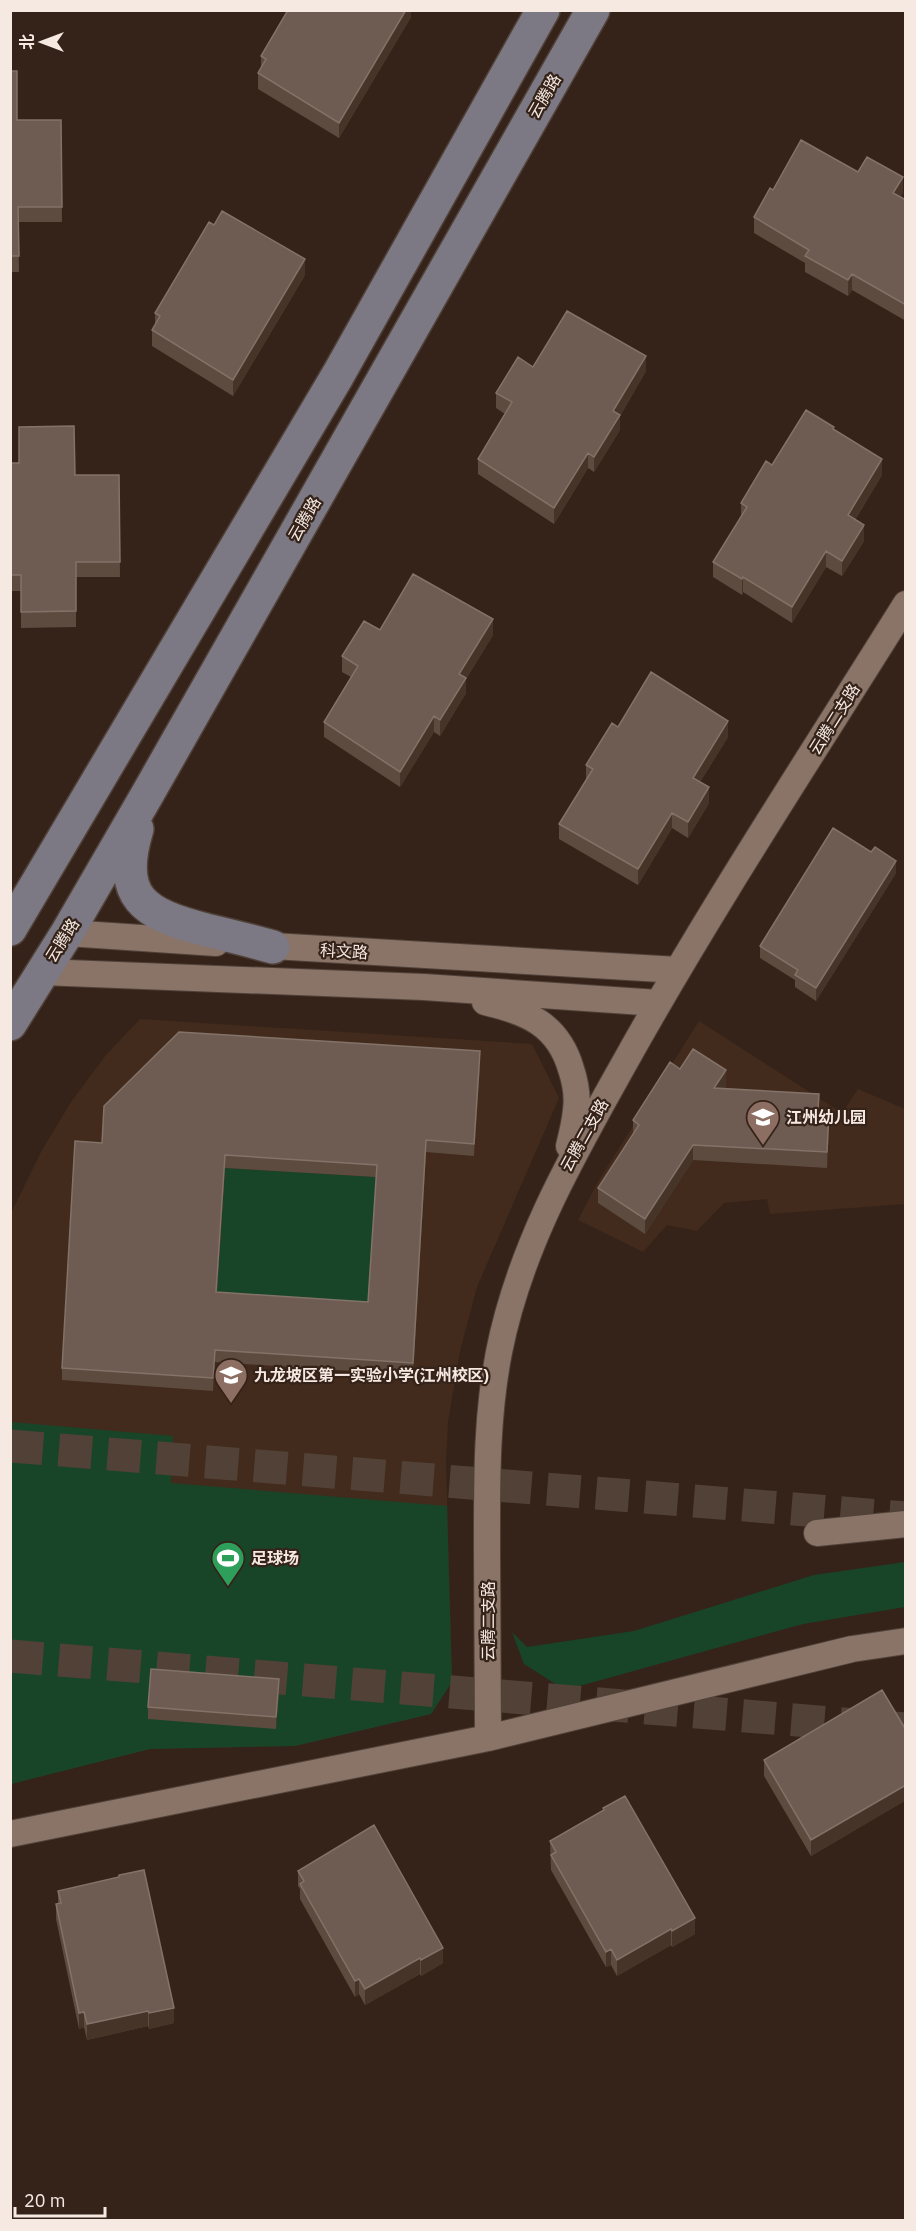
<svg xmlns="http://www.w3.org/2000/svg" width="916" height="2231" viewBox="0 0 916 2231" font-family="'IBM Plex Sans','Noto Sans SC',sans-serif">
<rect width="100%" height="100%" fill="#352319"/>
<path fill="#422b1d" d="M 140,1019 L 532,1044 L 559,1098 L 477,1287 L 460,1351 L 448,1422 L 446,1461 L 452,1682 L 431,1714 L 295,1746 L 150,1749 L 11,1784 L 11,1213 L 42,1150 L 71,1102 L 106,1055 Z
M 699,1021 L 842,1113 L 858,1089 L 905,1109 L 905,1204 L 770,1214 L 767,1199 L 724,1203 L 697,1231 L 667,1225 L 643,1252 L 578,1220 L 599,1180 Z"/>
<path fill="#184527" d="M 225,1168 L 377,1177 L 368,1314 L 216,1304 Z
M 11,1422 L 173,1436 L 171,1483 L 447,1506 L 452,1682 L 431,1714 L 295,1746 L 150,1749 L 11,1784 Z
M 905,1562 L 905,1607 L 803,1624 L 565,1690 L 524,1664 L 512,1632 L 527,1647 L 634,1631 L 814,1575 Z"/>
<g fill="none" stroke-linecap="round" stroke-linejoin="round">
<path stroke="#524137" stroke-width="33" stroke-dasharray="33 16" stroke-linecap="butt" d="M 10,1446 L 906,1518
M 10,1656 L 906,1729"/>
<defs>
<path id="street" d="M 67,933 L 216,943
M 256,945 L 678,970
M 42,972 L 424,987 L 658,1003
M 485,1002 C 527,1012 558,1024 571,1069 C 575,1081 578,1096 576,1110 C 575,1122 572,1134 569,1146
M 817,1533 L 906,1524
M 488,1738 C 488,1676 487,1613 487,1551 C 487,1484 486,1418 499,1352 C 520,1246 573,1155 625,1062 C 712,906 811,756 906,604
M 10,1834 L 488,1738 L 852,1649 L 906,1641"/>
<path id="secondary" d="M 137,829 C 116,898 144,914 206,930 C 228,935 251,941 273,947
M 10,929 L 338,375 L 543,10
M 10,1024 L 67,933 L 147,795 L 593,10"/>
</defs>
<use href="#street" stroke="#504139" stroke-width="28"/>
<use href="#secondary" stroke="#504139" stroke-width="36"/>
<use href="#street" stroke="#897467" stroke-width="26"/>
<use href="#secondary" stroke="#7c7984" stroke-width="33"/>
</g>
<path fill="#5d4b40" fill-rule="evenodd" d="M 411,10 L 411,17 L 339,138 L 258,89 L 258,73 L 261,68 L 261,56 Z
M 10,71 L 17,120 L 61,120 L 62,222 L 18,222 L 19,272 L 10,272 Z
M 858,172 L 903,193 L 900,197 L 906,200 L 906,321 L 852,290 L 848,296 L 805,272 L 805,263 L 754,233 L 754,217 L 773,190 Z
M 305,275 L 233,396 L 152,346 L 152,330 L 155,325 L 155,313 Z
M 533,367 L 646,371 L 620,416 L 620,430 L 594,472 L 588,468 L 554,524 L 478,474 L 478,459 L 505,414 L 496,408 L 496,393 Z
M 834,430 L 882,475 L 855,520 L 864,541 L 842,576 L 826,567 L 792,623 L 743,592 L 742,595 L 713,577 L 713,562 L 741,517 L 741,503 L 772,465 Z
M 10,463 L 75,475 L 119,475 L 120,577 L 76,577 L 76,627 L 21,628 L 21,591 L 10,591 Z
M 380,630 L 493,635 L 466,679 L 466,693 L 440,736 L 434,732 L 400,787 L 324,737 L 324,722 L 351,677 L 342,672 L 342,656 Z
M 618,727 L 728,737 L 700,782 L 709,803 L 688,838 L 672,828 L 638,885 L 559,839 L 559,824 L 586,779 L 586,765 Z
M 871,852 L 896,873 L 816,1001 L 795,987 L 795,980 L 760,958 L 760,946 Z
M 480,1064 L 474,1156 L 426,1152 L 413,1375 L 215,1362 L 213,1391 L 62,1380 L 62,1368 L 102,1143 ZM 225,1168 L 376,1177 L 368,1302 L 217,1292 Z
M 680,1069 L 726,1086 L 724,1089 L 819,1109 L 829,1125 L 827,1168 L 693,1160 L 645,1234 L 598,1203 L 598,1188 L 633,1135 L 633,1120 Z
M 279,1692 L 276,1729 L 148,1719 L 148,1707 Z
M 906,1730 L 906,1800 L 811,1856 L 764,1776 L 764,1760 Z
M 603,1808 L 695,1934 L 672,1947 L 671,1945 L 617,1976 L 611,1965 L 606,1967 L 551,1870 L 550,1841 L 603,1811 Z
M 298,1871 L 443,1963 L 421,1976 L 420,1974 L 365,2005 L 359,1994 L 355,1997 L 300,1899 L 300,1889 L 298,1886 Z
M 58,1891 L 174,2023 L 149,2029 L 148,2026 L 87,2040 L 84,2027 L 79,2029 L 56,1919 L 56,1904 L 58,1903 Z"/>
<path fill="#463429" d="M 406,10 L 411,10 L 411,17 L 339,138 L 339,123 Z
M 903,177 L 903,193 L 893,209 L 893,193 Z
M 305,259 L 305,275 L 233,396 L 233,380 Z
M 852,274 L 852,290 L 848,296 L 848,280 Z
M 646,356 L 646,371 L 620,416 L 620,430 L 594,472 L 594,457 L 613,411 Z
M 588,453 L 588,468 L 554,524 L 554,508 Z
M 882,459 L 882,475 L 848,531 L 848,515 Z
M 864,525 L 864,541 L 842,576 L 842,561 Z
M 826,551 L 826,567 L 792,623 L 792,607 Z
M 743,577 L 743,592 L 742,595 L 742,579 Z
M 493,619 L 493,635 L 466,679 L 466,693 L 440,736 L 440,720 L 459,674 Z
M 434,716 L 434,732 L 400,787 L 400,772 Z
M 728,721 L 728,737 L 693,793 L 693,778 Z
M 709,787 L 709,803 L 688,838 L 688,822 Z
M 672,813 L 672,828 L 638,885 L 638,869 Z
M 896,861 L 896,873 L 816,1001 L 816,988 Z
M 480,1051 L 480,1064 L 474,1156 L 474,1144 Z
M 726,1070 L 726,1086 L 714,1104 L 714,1088 Z
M 829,1110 L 829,1125 L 827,1168 L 827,1152 Z
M 426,1140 L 426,1152 L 413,1375 L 413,1363 Z
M 693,1145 L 693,1160 L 645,1234 L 645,1219 Z
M 225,1155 L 225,1168 L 216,1304 L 216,1292 Z
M 215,1350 L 215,1362 L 213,1391 L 213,1378 Z
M 279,1679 L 279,1692 L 276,1729 L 276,1717 Z
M 906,1785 L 906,1800 L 811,1856 L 811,1840 Z
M 695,1918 L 695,1934 L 672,1947 L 672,1931 Z
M 671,1929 L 671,1945 L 617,1976 L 617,1960 Z
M 443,1948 L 443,1963 L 421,1976 L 421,1960 Z
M 611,1949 L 611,1965 L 606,1967 L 606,1952 Z
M 420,1958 L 420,1974 L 365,2005 L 365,1989 Z
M 359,1979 L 359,1994 L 355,1997 L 355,1981 Z
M 174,2008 L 174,2023 L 149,2029 L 149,2013 Z
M 148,2011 L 148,2026 L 87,2040 L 87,2024 Z
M 84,2012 L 84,2027 L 79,2029 L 79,2013 Z"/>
<path fill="#6e5c52" stroke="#837268" stroke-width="1.5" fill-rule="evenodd" d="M 288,10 L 406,10 L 339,123 L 258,73 L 266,59 L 261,56 Z
M 10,71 L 17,71 L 17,120 L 61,120 L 62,207 L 18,207 L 19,256 L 10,256 Z
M 801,140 L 858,172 L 867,157 L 903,177 L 893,193 L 906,200 L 906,305 L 852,274 L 848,280 L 805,256 L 809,250 L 754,217 L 770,188 L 773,190 Z
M 222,211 L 305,259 L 233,380 L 152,330 L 160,316 L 155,313 L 209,222 L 214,225 Z
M 567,311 L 646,356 L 613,411 L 620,415 L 594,457 L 588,453 L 554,508 L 478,459 L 512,402 L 496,393 L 518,357 L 533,367 Z
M 806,410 L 834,427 L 833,429 L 882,459 L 848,515 L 864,525 L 842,561 L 826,551 L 792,607 L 743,577 L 742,579 L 713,562 L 747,507 L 741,503 L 766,461 L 772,465 Z
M 74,426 L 75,475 L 119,475 L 120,562 L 76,562 L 76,611 L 21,612 L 21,575 L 10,575 L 10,463 L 19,463 L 19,427 Z
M 413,574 L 493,619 L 459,674 L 466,678 L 440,720 L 434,716 L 400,772 L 324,722 L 358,666 L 342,656 L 364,621 L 380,630 Z
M 651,672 L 728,721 L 693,778 L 709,787 L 688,822 L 672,813 L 638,869 L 559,824 L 593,769 L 586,765 L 612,723 L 618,727 Z
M 833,828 L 871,852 L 875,847 L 896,861 L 816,988 L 795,975 L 798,970 L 760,946 Z
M 179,1032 L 480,1051 L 474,1144 L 426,1140 L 413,1363 L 215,1350 L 213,1378 L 62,1368 L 75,1141 L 102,1143 L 104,1106 ZM 225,1155 L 377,1165 L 368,1302 L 216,1292 Z
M 693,1049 L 726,1070 L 714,1088 L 819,1094 L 818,1109 L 829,1110 L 827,1152 L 693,1145 L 645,1219 L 598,1188 L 639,1125 L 633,1120 L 670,1062 L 680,1069 Z
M 151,1669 L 279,1679 L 276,1717 L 148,1707 Z
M 882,1690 L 906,1730 L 906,1785 L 811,1840 L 764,1760 Z
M 625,1796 L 695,1918 L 672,1931 L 671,1929 L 617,1960 L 611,1949 L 606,1952 L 551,1855 L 556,1852 L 550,1841 L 604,1810 L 603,1808 Z
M 374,1825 L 443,1948 L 421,1960 L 420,1958 L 365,1989 L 359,1979 L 355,1981 L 300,1884 L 304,1881 L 298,1871 Z
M 144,1870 L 174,2008 L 149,2013 L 148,2011 L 87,2024 L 84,2012 L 79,2013 L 56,1904 L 61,1903 L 58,1891 L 119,1877 L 119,1875 Z"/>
<defs>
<symbol id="school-pin" viewBox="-11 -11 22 30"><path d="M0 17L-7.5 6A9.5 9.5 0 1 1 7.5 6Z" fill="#8d6e63" stroke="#352319"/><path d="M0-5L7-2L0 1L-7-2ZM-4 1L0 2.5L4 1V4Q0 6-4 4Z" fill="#fff"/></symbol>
<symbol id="stadium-pin" viewBox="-11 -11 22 30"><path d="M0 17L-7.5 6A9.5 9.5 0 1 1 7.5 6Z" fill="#2e9e5b" stroke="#352319"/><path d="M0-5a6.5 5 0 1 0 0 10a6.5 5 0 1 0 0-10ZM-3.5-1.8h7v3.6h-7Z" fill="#fff"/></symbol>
</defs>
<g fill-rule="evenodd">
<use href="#school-pin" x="744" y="1098" width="38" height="52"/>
<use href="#school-pin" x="212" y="1356" width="38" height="52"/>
<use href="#stadium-pin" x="209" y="1539" width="38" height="52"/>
</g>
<g text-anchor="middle" stroke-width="4.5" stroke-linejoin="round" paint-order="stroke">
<g font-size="16" fill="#f5e9e2" stroke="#352319">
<text transform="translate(544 96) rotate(-60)" y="6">云腾路</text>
<text transform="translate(304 519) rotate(-60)" y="6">云腾路</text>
<text transform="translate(834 719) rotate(-58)" y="6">云腾二支路</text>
<text transform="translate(62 940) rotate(-58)" y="6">云腾路</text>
<text transform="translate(344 951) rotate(3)" y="6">科文路</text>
<text transform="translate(584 1135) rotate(-61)" y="6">云腾二支路</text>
<text transform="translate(488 1621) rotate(-90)" y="6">云腾二支路</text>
</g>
<g font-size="16" font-weight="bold" fill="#f5e9e2" stroke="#352319" text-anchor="start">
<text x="786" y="1123">江州幼儿园</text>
<text x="254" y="1381">九龙坡区第一实验小学(江州校区)</text>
<text x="251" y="1564">足球场</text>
</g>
</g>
<rect width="916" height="2231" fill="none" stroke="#f5e9e2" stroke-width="24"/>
<g transform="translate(42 42) rotate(270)" stroke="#352319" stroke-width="4.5" paint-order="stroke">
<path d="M0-4.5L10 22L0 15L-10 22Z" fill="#f5e9e2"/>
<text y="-9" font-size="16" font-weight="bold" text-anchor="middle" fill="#f5e9e2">北</text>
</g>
<path d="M15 2207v9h90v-9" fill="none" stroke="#f5e9e2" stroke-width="3"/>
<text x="24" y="2207" font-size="18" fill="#f5e9e2" stroke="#352319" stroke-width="4.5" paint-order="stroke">20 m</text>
</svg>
